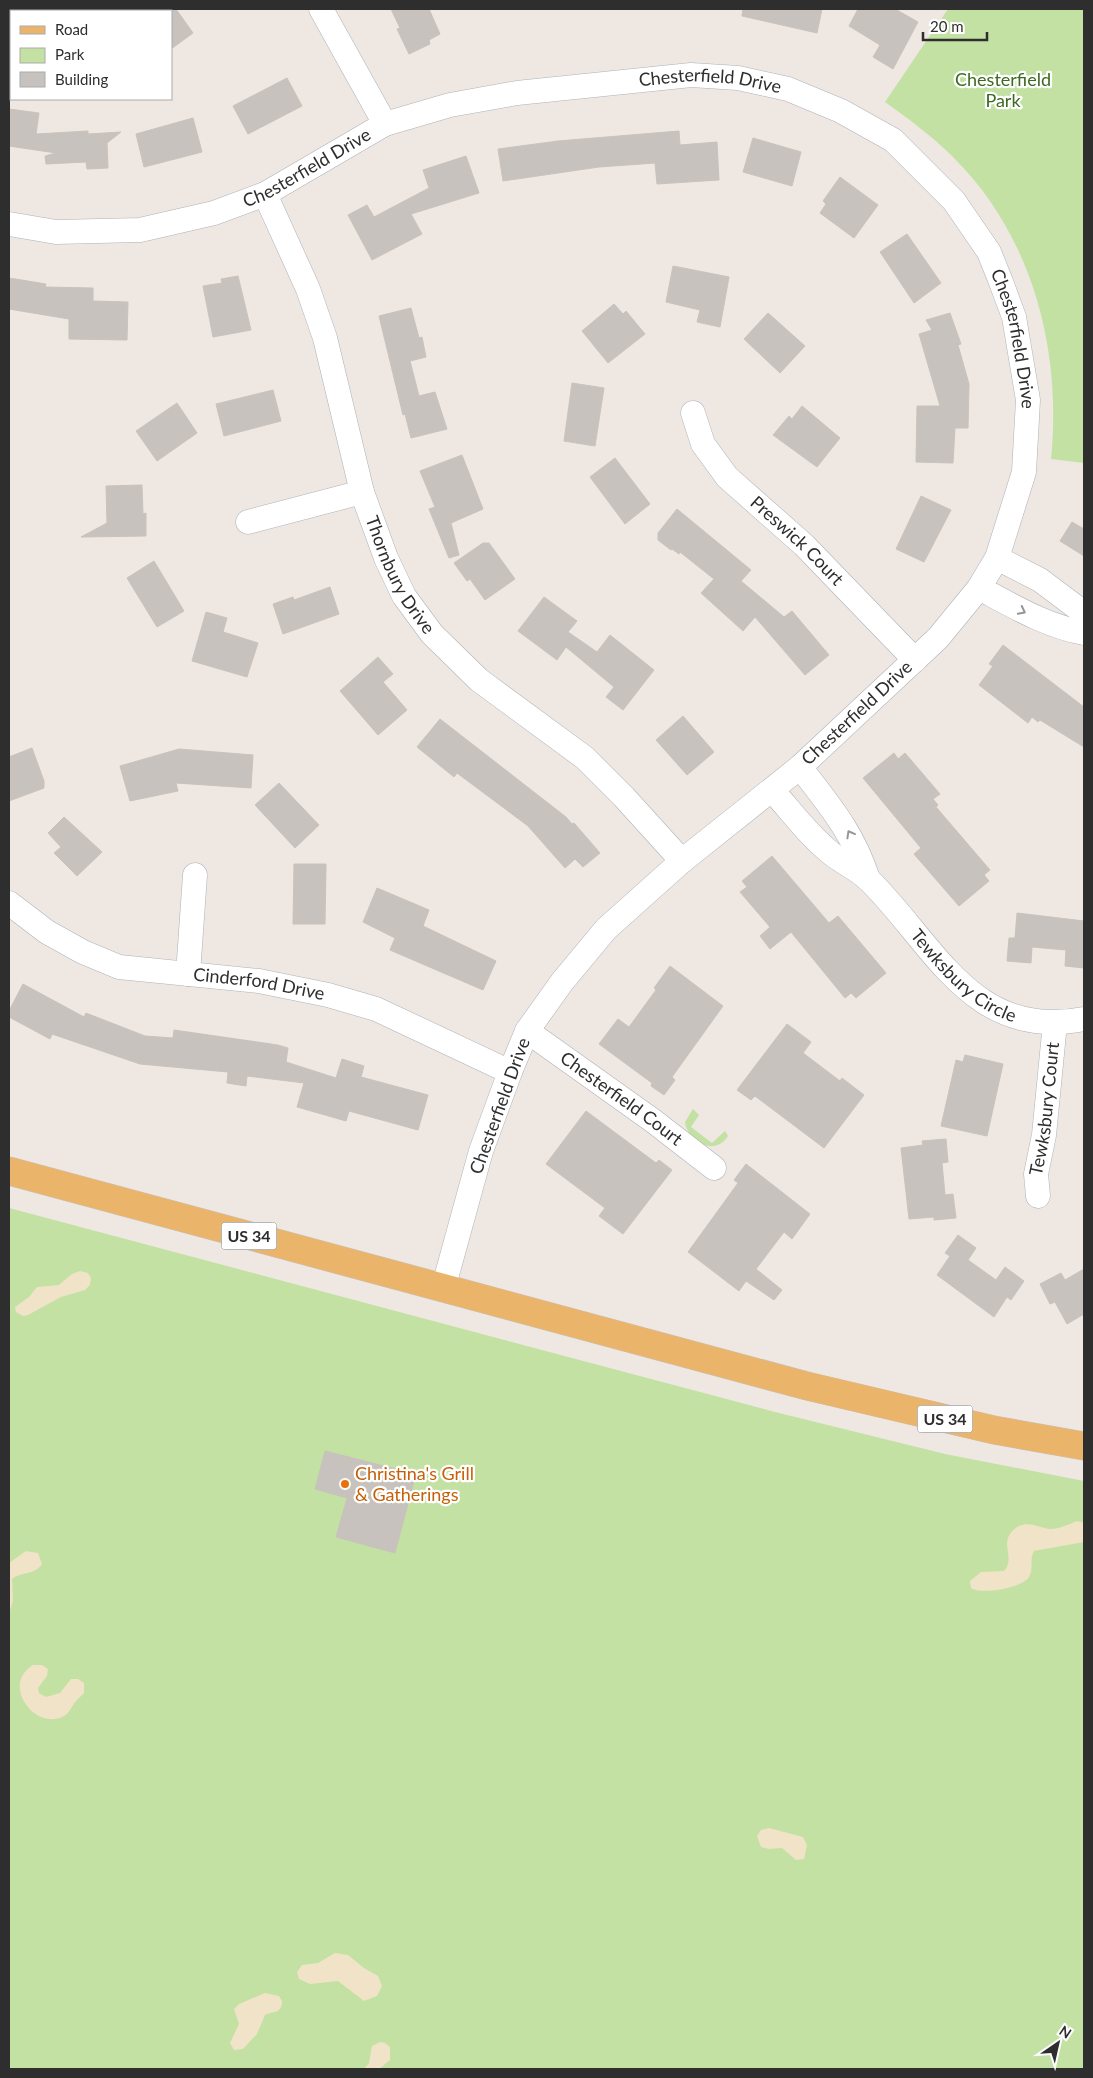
<svg xmlns="http://www.w3.org/2000/svg" width="1093" height="2078" viewBox="0 0 1093 2078" font-family="Lato,sans-serif">
<rect width="100%" height="100%" fill="#eee7e2"/>
<path fill="#c3e1a2" d="M 948,9 L 1084,9 L 1084,463 L 1051,459 C 1062,351 1033,236 953,157 C 933,137 909,119 885,102 Z
M 693,1109 L 699,1115 L 691,1127 L 712,1143 L 725,1131 L 728,1136 C 714,1158 687,1140 685,1122 Z
M 9,1208 L 775,1412 L 945,1454 L 1084,1481 L 1084,2069 L 9,2069 Z"/>
<path fill="#f0e3c8" d="M 80,1271 L 88,1273 L 91,1278 L 90,1285 L 85,1290 L 61,1297 L 28,1315 L 23,1316 L 16,1312 L 15,1307 L 29,1297 L 37,1287 L 59,1285 L 72,1274 Z
M 1077,1521 L 1084,1523 L 1084,1542 L 1034,1551 C 1029,1560 1034,1568 1029,1577 C 1023,1588 981,1595 971,1588 L 970,1581 L 981,1572 L 1004,1571 C 1017,1556 996,1542 1017,1527 C 1028,1520 1039,1528 1051,1529 C 1060,1529 1069,1524 1077,1521 Z
M 26,1551 L 38,1553 L 42,1564 C 34,1576 21,1571 12,1579 L 13,1601 L 9,1613 L 9,1563 Z
M 33,1665 L 42,1665 L 48,1669 L 47,1676 L 38,1688 L 39,1693 L 46,1697 L 60,1693 L 71,1679 L 78,1679 L 84,1683 L 84,1693 C 82,1696 78,1698 76,1701 C 71,1706 71,1712 64,1716 C 36,1732 0,1685 33,1665 Z
M 769,1828 L 803,1837 L 807,1845 L 804,1859 L 796,1860 L 782,1848 L 769,1849 L 761,1847 L 757,1836 L 761,1830 Z
M 335,1953 L 348,1955 L 364,1968 L 378,1976 L 382,1986 L 377,1996 L 364,2001 L 338,1981 L 310,1984 L 299,1979 L 297,1972 L 302,1965 L 318,1963 Z
M 265,1993 L 279,1996 L 282,2001 C 282,2014 273,2011 265,2015 L 257,2034 L 243,2049 L 234,2050 L 230,2043 L 239,2024 L 234,2009 L 239,2004 Z
M 380,2042 L 385,2043 L 390,2047 L 390,2060 L 379,2069 L 364,2069 L 369,2063 L 372,2046 Z"/>
<path fill="#c7c2bd" stroke="#cac2bb" d="M 171,9 L 176,9 L 193,33 L 171,49 Z
M 391,9 L 429,9 L 440,34 L 429,40 L 430,44 L 409,54 L 397,29 L 400,28 Z
M 743,9 L 822,9 L 817,33 L 742,16 Z
M 858,9 L 895,9 L 918,22 L 893,69 L 873,57 L 880,45 L 849,26 Z
M 287,78 L 302,106 L 248,134 L 233,106 Z
M 9,109 L 39,113 L 36,134 L 88,131 L 88,134 L 121,132 L 107,143 L 108,168 L 87,169 L 86,162 L 46,164 L 45,156 L 56,153 L 9,146 Z
M 193,118 L 202,152 L 144,167 L 136,134 Z
M 679,131 L 680,145 L 717,142 L 719,180 L 657,184 L 655,163 L 599,167 L 503,181 L 498,149 L 558,141 Z
M 753,138 L 801,152 L 792,186 L 743,172 Z
M 466,156 L 479,193 L 411,214 L 422,234 L 372,260 L 348,215 L 367,205 L 374,217 L 429,188 L 423,170 Z
M 840,177 L 878,205 L 854,238 L 820,213 L 826,204 L 823,201 Z
M 907,234 L 941,283 L 914,303 L 880,252 Z
M 673,266 L 729,277 L 720,327 L 697,322 L 700,310 L 666,302 Z
M 238,276 L 251,330 L 213,337 L 203,286 L 222,283 L 221,279 Z
M 9,278 L 46,284 L 45,287 L 93,288 L 93,301 L 128,302 L 127,340 L 69,339 L 69,319 L 9,309 Z
M 614,304 L 623,314 L 626,311 L 645,334 L 608,363 L 582,331 Z
M 411,308 L 419,338 L 422,337 L 426,357 L 410,361 L 419,396 L 435,392 L 447,429 L 411,438 L 405,414 L 403,415 L 379,316 Z
M 768,313 L 805,346 L 780,373 L 744,339 Z
M 950,313 L 961,344 L 958,345 L 969,384 L 968,428 L 955,428 L 953,463 L 916,462 L 917,406 L 940,406 L 919,334 L 932,330 L 926,320 Z
M 572,383 L 604,388 L 595,446 L 564,441 Z
M 273,390 L 281,421 L 224,436 L 216,404 Z
M 177,403 L 197,433 L 157,461 L 136,431 Z
M 802,406 L 840,438 L 817,467 L 773,435 L 789,416 L 792,419 Z
M 462,455 L 483,509 L 451,523 L 459,555 L 449,558 L 429,509 L 435,507 L 420,471 Z
M 615,458 L 650,504 L 625,524 L 590,477 Z
M 142,485 L 143,514 L 146,513 L 146,536 L 81,537 L 107,523 L 106,486 Z
M 921,496 L 951,510 L 924,562 L 896,549 Z
M 677,509 L 751,570 L 741,581 L 784,617 L 792,611 L 829,655 L 805,675 L 755,617 L 743,631 L 701,593 L 714,579 L 680,552 L 679,554 L 672,549 L 671,550 L 658,540 L 658,533 Z
M 1072,522 L 1084,529 L 1084,556 L 1060,541 Z
M 483,543 L 489,543 L 515,579 L 485,600 L 470,579 L 467,581 L 454,563 Z
M 154,561 L 184,611 L 157,627 L 127,578 Z
M 330,587 L 339,614 L 283,634 L 273,604 L 293,597 L 294,600 Z
M 544,597 L 577,621 L 568,632 L 597,652 L 610,635 L 654,670 L 623,710 L 606,697 L 614,687 L 566,647 L 557,660 L 518,631 Z
M 206,612 L 227,618 L 223,632 L 258,643 L 247,677 L 192,661 Z
M 1003,645 L 1084,707 L 1084,747 L 1040,720 L 1038,722 L 1032,717 L 1028,723 L 979,685 L 993,666 L 989,664 Z
M 378,657 L 393,674 L 383,682 L 407,710 L 378,735 L 340,691 Z
M 683,716 L 714,752 L 687,775 L 656,740 Z
M 440,719 L 566,817 L 572,824 L 574,823 L 600,853 L 583,867 L 575,859 L 565,868 L 528,826 L 457,773 L 454,777 L 417,747 Z
M 32,748 L 44,781 L 44,788 L 9,801 L 9,757 Z
M 179,749 L 253,755 L 251,788 L 176,783 L 178,791 L 130,801 L 120,766 Z
M 894,753 L 898,759 L 905,753 L 940,794 L 933,799 L 938,805 L 936,807 L 990,870 L 984,875 L 989,881 L 959,906 L 914,854 L 921,848 L 863,778 Z
M 279,783 L 319,825 L 295,848 L 255,805 Z
M 64,817 L 102,852 L 77,876 L 54,853 L 61,847 L 48,833 Z
M 772,856 L 829,923 L 838,916 L 886,973 L 856,998 L 851,993 L 845,998 L 791,932 L 770,949 L 760,936 L 770,927 L 740,892 L 747,887 L 742,881 Z
M 294,864 L 326,864 L 325,924 L 293,924 Z
M 377,888 L 429,910 L 423,926 L 496,961 L 483,990 L 390,950 L 395,938 L 363,922 Z
M 1017,913 L 1084,921 L 1084,968 L 1065,966 L 1066,950 L 1032,947 L 1031,963 L 1007,961 L 1009,938 L 1015,938 Z
M 670,966 L 723,1006 L 672,1077 L 675,1080 L 664,1095 L 651,1086 L 652,1083 L 599,1044 L 618,1019 L 629,1027 L 656,990 L 654,988 Z
M 23,984 L 84,1017 L 86,1013 L 145,1036 L 173,1038 L 174,1030 L 278,1045 L 288,1048 L 286,1062 L 336,1078 L 342,1059 L 364,1066 L 361,1077 L 428,1095 L 418,1130 L 349,1111 L 346,1121 L 297,1107 L 304,1083 L 247,1076 L 246,1086 L 227,1083 L 228,1072 L 140,1064 L 52,1034 L 50,1039 L 9,1017 L 9,1011 Z
M 787,1024 L 811,1042 L 803,1053 L 840,1081 L 842,1078 L 864,1095 L 824,1148 L 755,1096 L 751,1100 L 737,1090 Z
M 965,1055 L 1003,1064 L 987,1136 L 941,1126 L 956,1060 L 963,1062 Z
M 586,1111 L 656,1163 L 659,1160 L 672,1170 L 623,1234 L 599,1216 L 605,1208 L 546,1164 Z
M 946,1139 L 948,1162 L 942,1163 L 945,1195 L 953,1194 L 956,1218 L 934,1220 L 934,1217 L 909,1219 L 901,1148 L 923,1145 L 922,1141 Z
M 746,1164 L 810,1214 L 792,1239 L 784,1232 L 756,1269 L 782,1290 L 774,1300 L 746,1281 L 739,1291 L 688,1252 L 738,1183 L 734,1180 Z
M 958,1235 L 976,1248 L 968,1260 L 996,1280 L 1005,1267 L 1024,1281 L 1011,1300 L 1007,1297 L 994,1317 L 937,1275 L 950,1256 L 945,1253 Z
M 1084,1269 L 1084,1314 L 1067,1324 L 1055,1302 L 1050,1304 L 1040,1284 L 1061,1273 L 1065,1280 Z
M 325,1451 L 416,1474 L 395,1553 L 336,1537 L 347,1498 L 315,1489 Z"/>
<g fill="none" stroke-linecap="round" stroke-linejoin="round">
<defs>
<g id="street">
<path d="M 321,9 L 385,124"/>
<path id="s1" d="M 265,194 L 308,289 L 325,338 L 362,492 L 386,558 L 404,596 L 432,634 L 479,680 L 585,758 L 624,797 L 682,861"/>
<path id="s2" d="M 9,224 L 56,232 L 140,230 L 214,213 L 265,194 L 385,124 L 450,105 L 517,93 L 691,75 L 738,78 L 788,89 L 841,111 L 893,140 L 954,201 L 989,252 L 1001,282 L 1014,317 L 1028,400 L 1024,472 L 997,558 L 979,588 L 938,638 L 800,767 L 682,861 L 606,929 L 562,982 L 527,1031 L 510,1072 L 481,1151 L 443,1289"/>
<path id="s3" d="M 693,413 L 703,444 L 727,477 L 804,545 L 915,660"/>
<path d="M 248,522 L 362,492"/>
<path d="M 997,558 L 1040,580 L 1084,613"/>
<path d="M 979,588 C 1013,606 1046,626 1084,633"/>
<path d="M 800,767 C 829,805 853,832 868,879"/>
<path id="s4" d="M 772,790 C 791,811 809,836 832,854 C 843,863 858,869 869,880 C 935,945 972,1041 1084,1019"/>
<path id="s5" d="M 9,903 L 47,932 L 83,952 L 119,967 L 259,981 L 328,995 L 376,1009 L 510,1072"/>
<path d="M 188,974 L 195,875"/>
<path id="s6" d="M 527,1031 L 652,1120 L 714,1168"/>
<path id="s7" d="M 1038,1196 L 1036,1174 L 1044,1135 L 1055,1023"/>
</g>
<path id="primary" d="M 9,1171 L 807,1386 L 994,1430 L 1084,1446"/>
</defs>
<use href="#street" stroke="#aeb2b9" stroke-width="25"/>
<use href="#primary" stroke="#c4c4c4" stroke-width="29"/>
<use href="#street" stroke="#fff" stroke-width="24"/>
<use href="#primary" stroke="#eab56b" stroke-width="28"/>
</g>
<defs><path id="oneway-chevron" d="M-2-3.5L2.5 0L-2 3.5" fill="none" stroke-width="1.6" stroke-linecap="round" stroke-linejoin="round" transform="scale(1.25)"/></defs>
<g stroke="#969696">
<use href="#oneway-chevron" transform="translate(1022 611) rotate(27)"/>
<use href="#oneway-chevron" transform="translate(850 834) rotate(-119)"/>
</g>
<circle fill="#e8710a" stroke="#fff" stroke-width="2" cx="345" cy="1484" r="5"/>
<g text-anchor="middle" stroke-width="4.5" stroke-linejoin="round" paint-order="stroke">
<g fill="#fff" stroke="#6d6d6d" stroke-width="1">
<rect x="221.5" y="1222.5" width="55" height="27" rx="4"/>
<rect x="917.5" y="1405.5" width="55" height="27" rx="4"/>
</g>
<g font-size="16" font-weight="bold" fill="#2e2e2e">
<text x="249" y="1242">US 34</text>
<text x="945" y="1425">US 34</text>
</g>
<g font-size="18" fill="#3d6920" stroke="#fff">
<text x="1003" y="86">Chesterfield<tspan x="1003" dy="21">Park</tspan></text>
</g>
<g font-size="18" fill="#2e2e2e" stroke="#fff">
<text dy="6" stroke="none"><textPath href="#s2" startOffset="731">Chesterfield Drive</textPath></text>
<text dy="6" stroke="none"><textPath href="#s2" startOffset="311">Chesterfield Drive</textPath></text>
<text dy="6" stroke="none"><textPath href="#s2" startOffset="1166">Chesterfield Drive</textPath></text>
<text dy="6" stroke="none"><textPath href="#s3" startOffset="168">Preswick Court</textPath></text>
<text dy="6" stroke="none"><textPath href="#s1" startOffset="406">Thornbury Drive</textPath></text>
<text transform="translate(857 713) rotate(-43)" y="6">Chesterfield Drive</text>
<text dy="6" stroke="none"><textPath href="#s4" startOffset="269">Tewksbury Circle</textPath></text>
<text dy="6" stroke="none"><textPath href="#s5" startOffset="269">Cinderford Drive</textPath></text>
<text dy="6" stroke="none"><textPath href="#s6" startOffset="116">Chesterfield Court</textPath></text>
<text transform="translate(500 1106) rotate(-70)" y="6">Chesterfield Drive</text>
<text dy="6" stroke="none"><textPath href="#s7" startOffset="88">Tewksbury Court</textPath></text>
</g>
<g font-size="18" fill="#c56008" stroke="#fff" text-anchor="start">
<text x="355" y="1480">Christina's Grill<tspan x="355" dy="21">&amp; Gatherings</tspan></text>
</g>
</g>
<rect width="1093" height="2078" fill="none" stroke="#2e2e2e" stroke-width="20"/>
<rect x="10" y="10" width="162" height="90" fill="#ffffff" stroke="#ababab"/>
<rect x="20" y="26" width="25" height="8" fill="#eab56b" stroke="#ababab"/>
<text x="55" y="35" font-size="15" fill="#2e2e2e">Road</text>
<rect x="20" y="48" width="25" height="15" fill="#c3e1a2" stroke="#ababab"/>
<text x="55" y="60" font-size="15" fill="#2e2e2e">Park</text>
<rect x="20" y="72" width="25" height="15" fill="#c7c2bd" stroke="#ababab"/>
<text x="55" y="85" font-size="15" fill="#2e2e2e">Building</text>
<g transform="translate(1058 2043) rotate(34)" stroke="#ffffff" stroke-width="4" paint-order="stroke">
<path d="M0-4L9 19L0 12L-9 19Z" fill="#2e2e2e"/>
<text y="-8" font-size="14" font-weight="bold" text-anchor="middle" fill="#2e2e2e">N</text>
</g>
<path d="M923 32v8h64v-8" fill="none" stroke="#2e2e2e" stroke-width="2.5"/>
<text x="930" y="32" font-size="15" fill="#2e2e2e" stroke="#ffffff" stroke-width="4" paint-order="stroke">20 m</text>
</svg>
